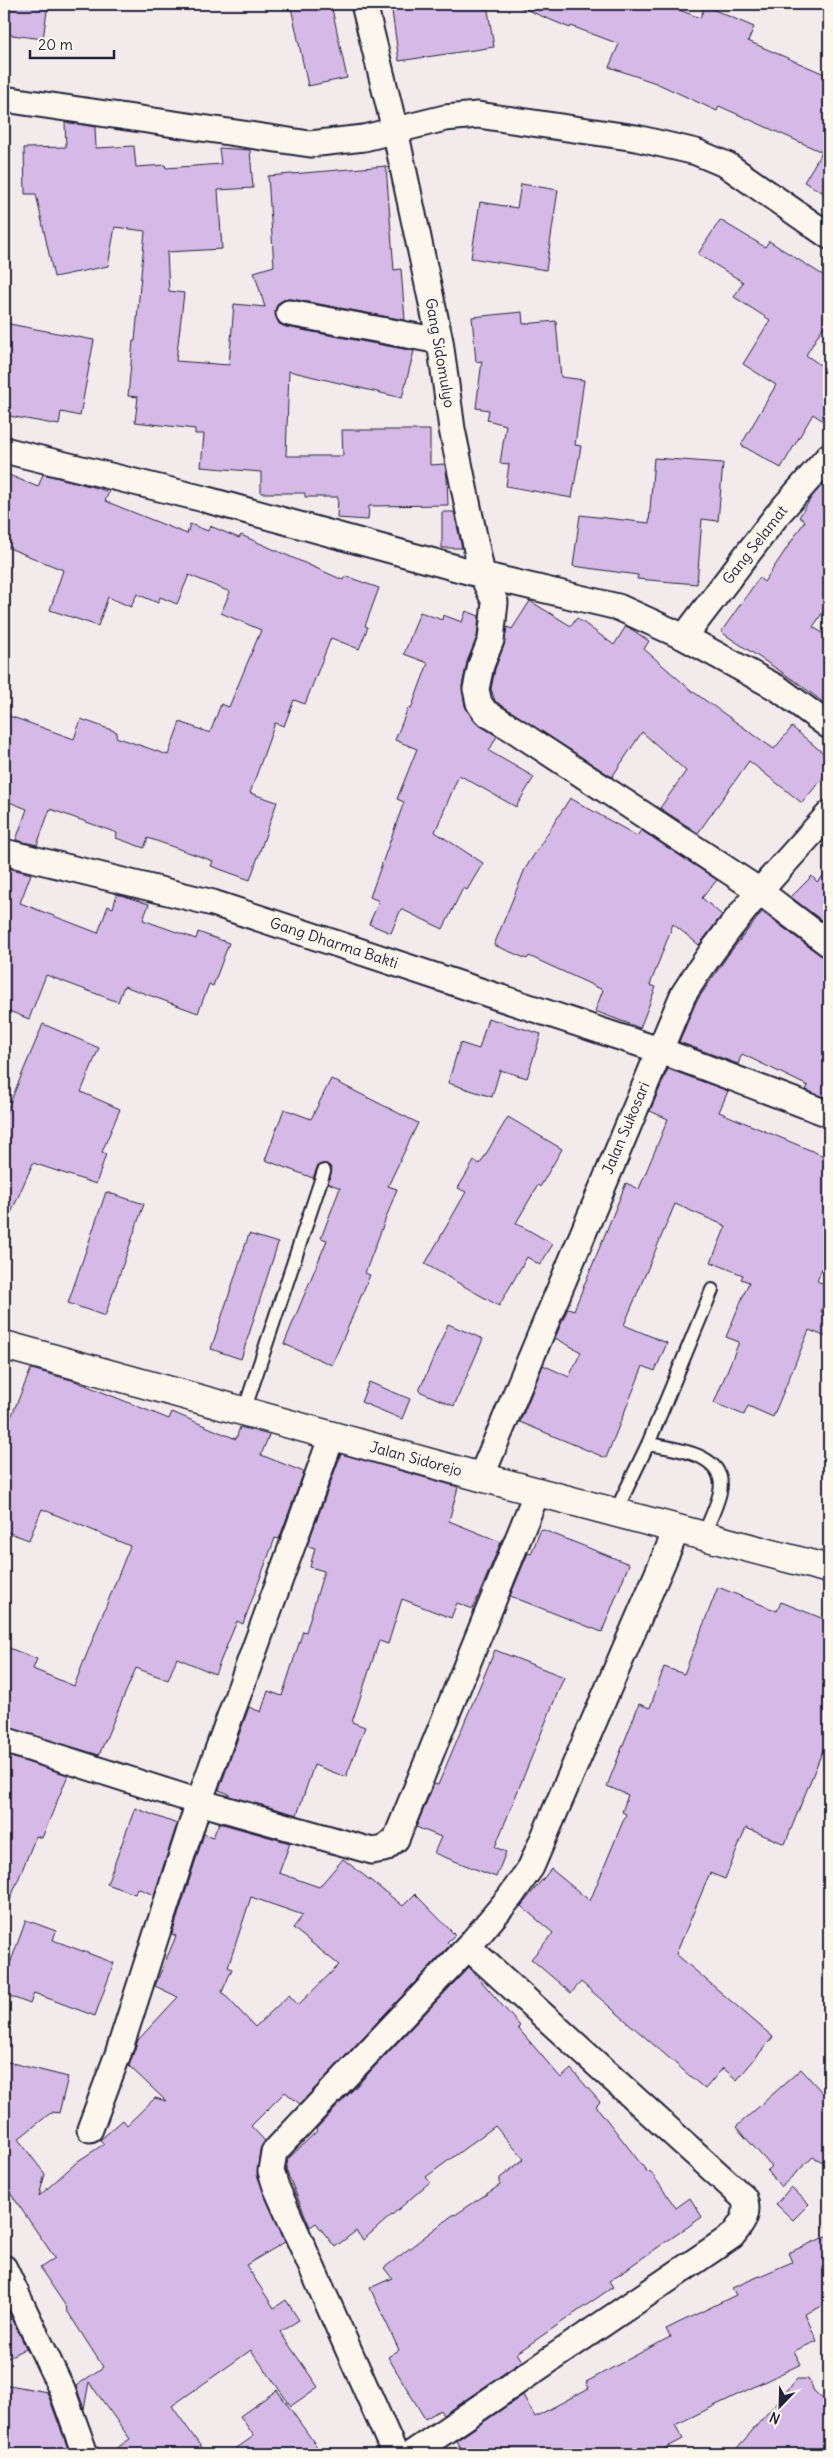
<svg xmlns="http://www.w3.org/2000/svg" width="833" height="2458" viewBox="0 0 833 2458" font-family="Delius,sans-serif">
<rect width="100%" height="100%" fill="#f3ebeb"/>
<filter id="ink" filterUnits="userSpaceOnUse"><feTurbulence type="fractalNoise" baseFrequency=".02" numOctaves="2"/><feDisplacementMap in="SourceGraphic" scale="10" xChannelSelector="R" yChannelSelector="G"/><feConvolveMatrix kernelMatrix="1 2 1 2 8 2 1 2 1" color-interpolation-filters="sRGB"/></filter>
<g filter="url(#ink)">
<path fill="#d5bae8" stroke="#22223b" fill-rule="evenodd" d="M 4,4 L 48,4 L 43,39 L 4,34 Z
M 307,4 L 331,4 L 347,78 L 308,86 L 291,7 Z
M 391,4 L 487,4 L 494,47 L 399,61 Z
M 513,4 L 664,4 L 700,18 L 705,6 L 754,27 L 748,41 L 829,76 L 829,196 L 804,182 L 822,152 L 719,106 L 717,111 L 656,83 L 609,67 L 619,44 L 571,26 L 570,28 Z
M 65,122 L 95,127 L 96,148 L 134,146 L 136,167 L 165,165 L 166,168 L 221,164 L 219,148 L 250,150 L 253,188 L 218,190 L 222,249 L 167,252 L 169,291 L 184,293 L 176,361 L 229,365 L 234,304 L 265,307 L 254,272 L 274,266 L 268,176 L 386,166 L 394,270 L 401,269 L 405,320 L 292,299 L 285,299 L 278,303 L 275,311 L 279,324 L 286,327 L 414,351 L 402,398 L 289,371 L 286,456 L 343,456 L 342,430 L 430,430 L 430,465 L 445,464 L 447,478 L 448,505 L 369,506 L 368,520 L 337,518 L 338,497 L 305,497 L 305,493 L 261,493 L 261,472 L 201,467 L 204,434 L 195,434 L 195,429 L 135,422 L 138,397 L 128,396 L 133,341 L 135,341 L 145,231 L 115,227 L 108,266 L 54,277 L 36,194 L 25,194 L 24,148 L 66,147 Z
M 521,184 L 558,190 L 546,270 L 471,258 L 480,202 L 517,208 Z
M 720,220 L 765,247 L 769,241 L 829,279 L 829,317 L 806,355 L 829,371 L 829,425 L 813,414 L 781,468 L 741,445 L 776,385 L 743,364 L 770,320 L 734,297 L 743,282 L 698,254 Z
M 522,312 L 523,324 L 556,321 L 561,377 L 584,380 L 575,445 L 581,446 L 572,498 L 506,486 L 509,464 L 500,463 L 506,425 L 487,420 L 489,410 L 476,408 L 482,361 L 476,362 L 472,317 Z
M 4,323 L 94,340 L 80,416 L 61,412 L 59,425 L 4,415 Z
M 654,458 L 723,463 L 718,521 L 702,519 L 697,584 L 637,579 L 638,575 L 573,566 L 580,515 L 649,523 Z
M 4,473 L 38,487 L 43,474 L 97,488 L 109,492 L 105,501 L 187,534 L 190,524 L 208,531 L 210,526 L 239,538 L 241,535 L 343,580 L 345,576 L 379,588 L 365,626 L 368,627 L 359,649 L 331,638 L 305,704 L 294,700 L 284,726 L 275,723 L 250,793 L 277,802 L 250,880 L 211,866 L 213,861 L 148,838 L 144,848 L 116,838 L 117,833 L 50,809 L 37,845 L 16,840 L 27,809 L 4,800 L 4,714 L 74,739 L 81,719 L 117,732 L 116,737 L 168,755 L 180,722 L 210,733 L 221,704 L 229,707 L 261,630 L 221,613 L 230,592 L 189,575 L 177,604 L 160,597 L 158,603 L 137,594 L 131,607 L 108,597 L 98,626 L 50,610 L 63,570 L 4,546 Z
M 829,477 L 829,603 L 813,627 L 829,637 L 829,707 L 798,683 L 721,632 L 759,578 L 764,582 L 805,521 L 799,517 L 813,495 Z
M 442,512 L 454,512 L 462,548 L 442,548 Z
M 530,601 L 571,626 L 577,618 L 614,645 L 626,626 L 628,627 L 649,641 L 644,649 L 692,691 L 774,749 L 792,727 L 829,758 L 829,770 L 802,803 L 749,761 L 698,833 L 660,808 L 686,771 L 642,732 L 612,777 L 495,701 L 491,689 L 495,669 L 504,645 L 507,627 L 512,629 Z
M 466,611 L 479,616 L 477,637 L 467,662 L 462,686 L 465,706 L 477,724 L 497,736 L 489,751 L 534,777 L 516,807 L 459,775 L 435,832 L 483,863 L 467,890 L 463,888 L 443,929 L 401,909 L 391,933 L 369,924 L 379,901 L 370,897 L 404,802 L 397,799 L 417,749 L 395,740 L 408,708 L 411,709 L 428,663 L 404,654 L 420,612 L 442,620 L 443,615 L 462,622 Z
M 570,798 L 637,836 L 641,830 L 717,880 L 702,898 L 722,915 L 699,945 L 673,924 L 650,985 L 656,987 L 640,1028 L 595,1011 L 603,990 L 529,956 L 527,959 L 494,945 L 525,869 Z
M 4,867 L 31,874 L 20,903 L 98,933 L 108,906 L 113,908 L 117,894 L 149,904 L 143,920 L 196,939 L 198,932 L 229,943 L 213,986 L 209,984 L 198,1013 L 124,986 L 118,1002 L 46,975 L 29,1019 L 4,1009 Z
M 829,870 L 829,926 L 791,897 L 812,876 L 817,882 Z
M 762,912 L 820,955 L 829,958 L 829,1099 L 806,1090 L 808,1086 L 742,1054 L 738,1064 L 679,1042 L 696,1002 L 728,955 Z
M 488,1018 L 541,1034 L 527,1078 L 500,1070 L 492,1097 L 448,1083 L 460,1043 L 479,1049 Z
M 43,1024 L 99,1048 L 81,1092 L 120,1109 L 102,1152 L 106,1154 L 96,1184 L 33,1163 L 4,1229 L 4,1117 Z
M 668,1069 L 728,1091 L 719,1112 L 829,1158 L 829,1251 L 817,1281 L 829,1286 L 821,1312 L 829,1313 L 829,1338 L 809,1330 L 773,1417 L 748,1406 L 744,1415 L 714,1403 L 739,1342 L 726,1337 L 749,1282 L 741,1279 L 743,1275 L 711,1262 L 726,1226 L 675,1204 L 624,1325 L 667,1343 L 655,1371 L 643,1366 L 606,1458 L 520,1422 L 543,1365 L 569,1377 L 581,1352 L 555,1338 L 568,1308 L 574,1310 L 626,1183 L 639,1189 L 668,1119 L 650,1111 Z
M 331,1079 L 418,1123 L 388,1186 L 397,1189 L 365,1273 L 370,1275 L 332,1365 L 284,1344 L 327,1240 L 321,1238 L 340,1188 L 328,1183 L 332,1170 L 327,1164 L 318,1165 L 313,1178 L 265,1160 L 284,1109 L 311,1119 Z
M 508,1117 L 562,1149 L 540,1187 L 538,1185 L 516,1223 L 553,1244 L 540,1265 L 527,1257 L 499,1306 L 425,1264 L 466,1192 L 458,1188 L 474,1161 L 480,1164 Z
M 106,1192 L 144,1204 L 105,1316 L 68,1303 Z
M 249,1234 L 278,1243 L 241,1359 L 211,1349 Z
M 448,1324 L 483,1339 L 454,1406 L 419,1391 Z
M 31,1369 L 75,1381 L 169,1419 L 172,1412 L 236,1439 L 240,1427 L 269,1435 L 261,1455 L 304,1472 L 279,1539 L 275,1538 L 243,1624 L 237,1621 L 215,1674 L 177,1658 L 168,1680 L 136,1668 L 99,1755 L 4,1726 L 4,1646 L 37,1659 L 33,1669 L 74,1686 L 130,1546 L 42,1509 L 29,1540 L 4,1531 L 4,1434 Z
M 369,1382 L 410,1399 L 402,1419 L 361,1402 Z
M 341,1454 L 458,1487 L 449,1521 L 501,1542 L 473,1609 L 457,1603 L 451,1618 L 402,1599 L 388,1644 L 379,1641 L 352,1722 L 365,1727 L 346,1777 L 314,1765 L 297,1815 L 229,1796 L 229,1794 L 219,1790 L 249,1707 L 261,1712 L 268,1691 L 282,1696 L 303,1631 L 306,1632 L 324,1571 L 310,1567 L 315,1548 L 307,1546 Z
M 541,1529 L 629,1564 L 602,1632 L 510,1596 L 528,1553 L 531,1554 Z
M 718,1587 L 777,1611 L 781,1602 L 829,1621 L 829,1735 L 785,1844 L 746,1828 L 725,1879 L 710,1873 L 676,1954 L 773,2037 L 737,2080 L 723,2068 L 705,2089 L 581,1982 L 571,1993 L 531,1959 L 553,1933 L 521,1906 L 551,1869 L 590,1901 L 626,1814 L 622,1812 L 628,1795 L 607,1786 L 639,1704 L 650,1708 L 664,1667 L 684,1674 Z
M 495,1650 L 564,1677 L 495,1847 L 506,1852 L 496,1877 L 434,1853 L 441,1837 L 416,1827 L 434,1784 L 438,1785 Z
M 4,1755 L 68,1775 L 42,1838 L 36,1836 L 5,1912 Z
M 135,1808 L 177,1824 L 154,1895 L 137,1888 L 135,1894 L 107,1884 Z
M 219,1823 L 290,1843 L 279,1873 L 319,1887 L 343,1859 L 403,1906 L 415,1894 L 455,1935 L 447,1942 L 450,1945 L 300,2104 L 285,2092 L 251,2126 L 265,2141 L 260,2150 L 257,2175 L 285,2242 L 246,2265 L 274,2308 L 286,2300 L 299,2320 L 280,2332 L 318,2387 L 291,2406 L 251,2350 L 172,2406 L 206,2454 L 108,2454 L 130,2439 L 89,2382 L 84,2409 L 76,2386 L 103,2367 L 66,2309 L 67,2308 L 40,2268 L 55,2258 L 4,2184 L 4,2061 L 68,2077 L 59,2113 L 52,2112 L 18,2139 L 45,2174 L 39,2196 L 78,2161 L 104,2144 L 100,2140 L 123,2120 L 127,2125 L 155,2098 L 166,2101 L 129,2066 L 138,2040 L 178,1997 L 155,1986 L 176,1936 L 172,1934 L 204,1834 L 213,1837 ZM 251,1897 L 303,1915 L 293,1928 L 339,1965 L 298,2005 L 289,1995 L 255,2027 L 222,1992 L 232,1969 L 228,1967 Z
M 26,1920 L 56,1931 L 53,1940 L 114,1963 L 95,2016 L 34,1993 L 30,2004 L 4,1994 L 4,1980 Z
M 469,1967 L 520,2026 L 518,2028 L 561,2078 L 571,2069 L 600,2102 L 596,2106 L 648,2173 L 650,2171 L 676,2208 L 690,2198 L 702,2217 L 609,2281 L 613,2287 L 517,2353 L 522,2361 L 443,2415 L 440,2410 L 425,2419 L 388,2357 L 399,2350 L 370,2288 L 392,2278 L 384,2268 L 454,2214 L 455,2215 L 500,2185 L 500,2178 L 524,2159 L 495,2126 L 426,2177 L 430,2182 L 363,2240 L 356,2231 L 335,2247 L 316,2223 L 310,2227 L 286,2170 L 288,2159 L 317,2131 L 316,2129 Z
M 801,2069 L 829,2100 L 829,2165 L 813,2157 L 781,2187 L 767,2170 L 771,2166 L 736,2127 Z
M 791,2187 L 809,2204 L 793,2220 L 776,2204 Z
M 829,2235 L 829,2303 L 805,2314 L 817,2341 L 794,2351 L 801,2364 L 675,2425 L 683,2439 L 654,2454 L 464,2454 L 456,2441 L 523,2395 L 535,2417 L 589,2388 L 586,2382 L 670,2337 L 666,2329 L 736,2295 L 732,2288 L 792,2262 L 788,2253 Z
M 4,2301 L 26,2348 L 4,2360 Z
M 797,2379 L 808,2379 L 814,2391 L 829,2405 L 829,2454 L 732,2454 Z
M 4,2384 L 47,2392 L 70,2454 L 4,2454 Z
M 277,2390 L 322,2454 L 228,2454 L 254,2436 L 240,2416 Z"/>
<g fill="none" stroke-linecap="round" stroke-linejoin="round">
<defs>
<path id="service" d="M 244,1411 L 324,1171
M 648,1444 C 674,1449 728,1453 720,1492 C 717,1506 709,1522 703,1536
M 615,1513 L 648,1444 L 712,1290"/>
<path id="minor" d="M 364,4 L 395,130 L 440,341 L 452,429 L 482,575 L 495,602 L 491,640 L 481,665 L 476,689 L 479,703 L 485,712 L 516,731 L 758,890 L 829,944
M 4,99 L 310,144 L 364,138 L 445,118 L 478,115 L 636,138 L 696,152 L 727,165 L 829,236
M 289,313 L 440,341
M 4,450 L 204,499 L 482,575 L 618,607 L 684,637 L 779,689 L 829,726
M 684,637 L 777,515 L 829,456
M 4,852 L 213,903 L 659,1050 L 829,1114
M 481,1477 L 683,995 C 725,927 775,873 829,814
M 4,1740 L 199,1802 L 372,1851 L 384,1849 L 396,1839 L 537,1492
M 90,2129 L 118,2054 L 199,1802 L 332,1436
M 4,2268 L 62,2390 L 85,2454
M 395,2454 L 276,2187 L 271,2171 L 274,2152 L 468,1947 L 510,1897 L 531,1867 L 677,1529
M 411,2454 L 732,2236 C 742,2224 750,2214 744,2198 L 468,1947"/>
<path id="tertiary" d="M 4,1345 L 481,1477 L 829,1569"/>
</defs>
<use href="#service" stroke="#22223b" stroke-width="16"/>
<use href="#minor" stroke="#22223b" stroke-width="29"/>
<use href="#tertiary" stroke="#22223b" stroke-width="31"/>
<use href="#service" stroke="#fbf7ec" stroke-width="12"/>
<use href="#minor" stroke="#fbf7ec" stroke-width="25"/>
<use href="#tertiary" stroke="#fbf7ec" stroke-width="28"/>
</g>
</g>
<g text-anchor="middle" stroke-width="4" stroke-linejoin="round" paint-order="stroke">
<g font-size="15" fill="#22223b" stroke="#fbf7ec">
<text transform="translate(440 353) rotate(80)" y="5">Gang Sidomulyo</text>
<text transform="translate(755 545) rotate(-52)" y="5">Gang Selamat</text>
<text transform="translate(334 943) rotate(18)" y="5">Gang Dharma Bakti</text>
<text transform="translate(626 1128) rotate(-67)" y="5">Jalan Sukosari</text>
<text transform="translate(416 1459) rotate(15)" y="5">Jalan Sidorejo</text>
</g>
</g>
<rect width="833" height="2458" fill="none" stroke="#fbf7ec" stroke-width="20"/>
<rect x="10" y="10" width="813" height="2438" fill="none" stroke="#22223b" stroke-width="2" filter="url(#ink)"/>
<g transform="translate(780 2406) rotate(203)" stroke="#fbf7ec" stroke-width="4" paint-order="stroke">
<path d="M0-4L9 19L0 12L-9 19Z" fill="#22223b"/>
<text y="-8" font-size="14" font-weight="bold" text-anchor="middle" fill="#22223b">N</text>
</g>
<path d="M30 50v8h84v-8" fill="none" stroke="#22223b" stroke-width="2.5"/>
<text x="38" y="50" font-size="15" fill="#22223b" stroke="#fbf7ec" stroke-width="4" paint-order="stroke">20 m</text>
</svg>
